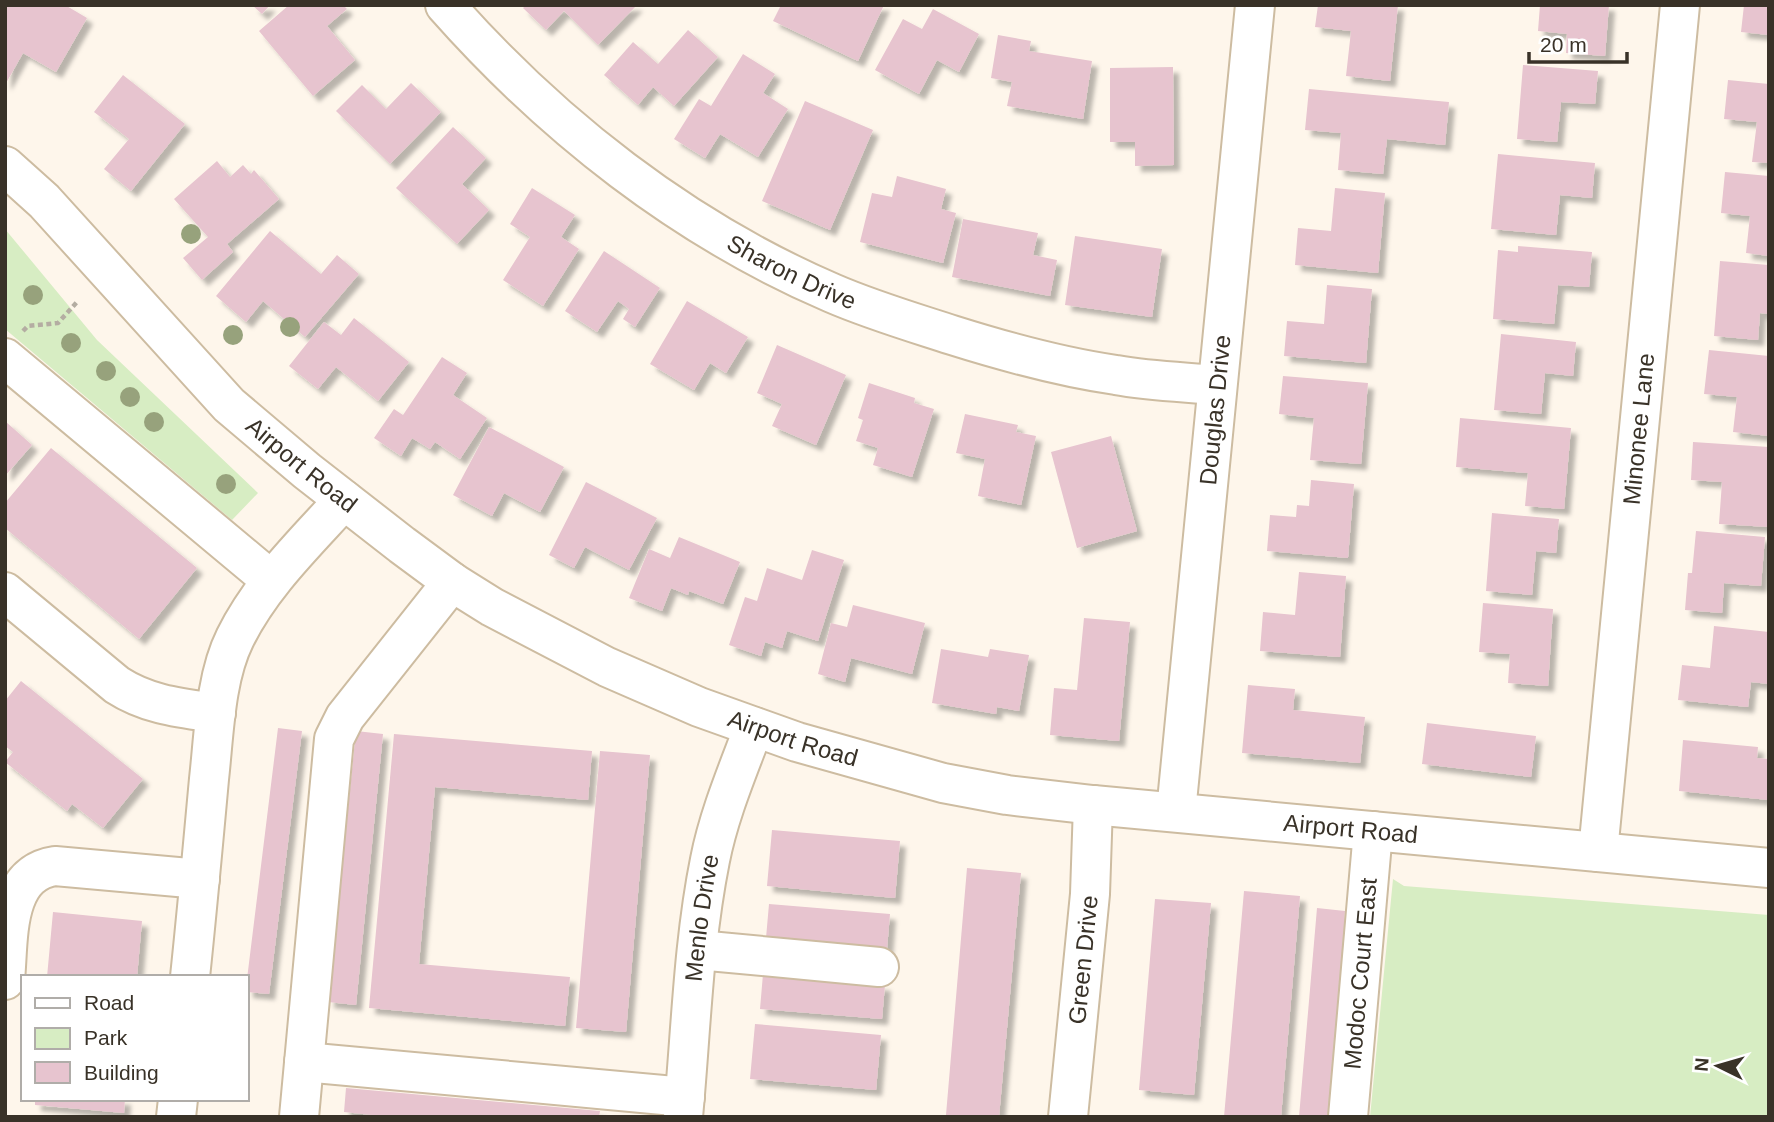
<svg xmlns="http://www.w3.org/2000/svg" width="1774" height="1122" viewBox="0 0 1774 1122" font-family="Helvetica,sans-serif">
<defs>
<filter id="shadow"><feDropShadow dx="6" dy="6" stdDeviation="2" flood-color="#0004"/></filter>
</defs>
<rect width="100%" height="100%" fill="#fef6eb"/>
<path fill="#d7edc3" d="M 5,229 L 97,340 L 258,493 L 232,520 L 5,329 Z
M 1393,879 L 1404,886 L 1769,915 L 1769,1117 L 1370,1117 Z"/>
<path fill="#e7c4cf" filter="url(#shadow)" d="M 8,5 L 65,5 L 87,18 L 56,72 L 23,53 L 5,85 L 5,10 Z
M 252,5 L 270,5 L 262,14 Z
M 289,5 L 343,5 L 347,9 L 327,26 L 355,60 L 313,96 L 259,31 Z
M 526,5 L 637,5 L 598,45 L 564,11 L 546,30 L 523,8 Z
M 781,5 L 884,5 L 858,61 L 773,21 Z
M 1318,5 L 1398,5 L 1390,81 L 1346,76 L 1351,31 L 1315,27 Z
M 1540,5 L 1609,5 L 1605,56 L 1566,53 L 1567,34 L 1538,31 Z
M 1744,5 L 1769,5 L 1769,35 L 1741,32 Z
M 933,9 L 979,34 L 959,72 L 937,60 L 919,94 L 875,70 L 903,19 L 922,29 Z
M 688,30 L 718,57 L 674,106 L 653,87 L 638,105 L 604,75 L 633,42 L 658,64 Z
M 998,35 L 1031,41 L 1029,51 L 1092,61 L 1083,119 L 1007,106 L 1012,82 L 991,78 Z
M 743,54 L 775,74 L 763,93 L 788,109 L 758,157 L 720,134 L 705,158 L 674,139 L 699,99 L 711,106 Z
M 1523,65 L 1598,71 L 1595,104 L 1561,102 L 1557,142 L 1517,139 Z
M 1173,67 L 1174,165 L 1135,166 L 1135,142 L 1110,142 L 1110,68 Z
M 123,75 L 185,124 L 131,191 L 104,169 L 129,139 L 94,112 Z
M 1728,80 L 1769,84 L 1769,163 L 1752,162 L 1757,122 L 1724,119 Z
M 411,83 L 441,112 L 390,164 L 336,111 L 362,85 L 386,109 Z
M 1309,89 L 1449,102 L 1445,145 L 1387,139 L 1383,174 L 1338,170 L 1341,133 L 1305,130 Z
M 805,101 L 873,130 L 830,230 L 762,201 Z
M 453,127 L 486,158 L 462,184 L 489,210 L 457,244 L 396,188 Z
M 1498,154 L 1595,163 L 1592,198 L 1560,195 L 1556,235 L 1491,229 Z
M 217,161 L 230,177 L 243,165 L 251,174 L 254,170 L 279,199 L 227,244 L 233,252 L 202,280 L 183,258 L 208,237 L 174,199 Z
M 1725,172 L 1769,176 L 1769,256 L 1746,253 L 1750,216 L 1721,213 Z
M 897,176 L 946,189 L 941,209 L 956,213 L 943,263 L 860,242 L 872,193 L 892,197 Z
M 532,188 L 575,215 L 561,237 L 579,249 L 543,306 L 503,280 L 530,237 L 510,224 Z
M 1335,188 L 1385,193 L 1378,273 L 1295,265 L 1298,228 L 1331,231 Z
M 963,219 L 1038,233 L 1033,255 L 1057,260 L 1050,296 L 952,277 Z
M 270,231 L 321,274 L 337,255 L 359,274 L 305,337 L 263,301 L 246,322 L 216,296 Z
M 1075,236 L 1162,249 L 1152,317 L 1065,305 Z
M 1518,246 L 1592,252 L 1589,287 L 1558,285 L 1554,324 L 1493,319 L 1498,250 L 1518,252 Z
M 604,251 L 660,288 L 635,327 L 623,319 L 629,309 L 618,301 L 597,332 L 565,311 Z
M 1720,261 L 1769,265 L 1769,314 L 1760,313 L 1758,340 L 1714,336 Z
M 1327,285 L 1372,289 L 1366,363 L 1284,356 L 1287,321 L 1324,324 Z
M 687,301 L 748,337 L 726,373 L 710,363 L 694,390 L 650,364 Z
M 354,318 L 409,362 L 378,401 L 336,367 L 318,389 L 289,366 L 324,322 L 341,335 Z
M 1501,334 L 1576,342 L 1573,376 L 1545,373 L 1541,414 L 1494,410 Z
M 777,345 L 846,375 L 816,445 L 772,426 L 782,404 L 757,393 Z
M 1709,350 L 1769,356 L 1769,436 L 1733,432 L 1737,397 L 1704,394 Z
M 442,357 L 467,373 L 453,395 L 487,418 L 460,459 L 435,442 L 430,449 L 412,438 L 401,456 L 374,438 L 394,409 L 403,415 Z
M 1283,376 L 1368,383 L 1361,464 L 1310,460 L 1314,418 L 1279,414 Z
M 869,383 L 915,398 L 914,403 L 934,409 L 912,477 L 873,465 L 878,448 L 856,441 L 863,420 L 858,418 Z
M 965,414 L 1018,425 L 1016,432 L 1036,436 L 1021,505 L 978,496 L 985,459 L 956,453 Z
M 1460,418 L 1571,428 L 1564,509 L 1525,506 L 1528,473 L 1456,467 Z
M 5,421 L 32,445 L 5,476 Z
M 489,427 L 564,467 L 540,512 L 504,493 L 492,516 L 453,495 Z
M 1111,436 L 1137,531 L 1077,548 L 1051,452 Z
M 1693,442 L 1769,447 L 1769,527 L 1719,524 L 1722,482 L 1691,480 Z
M 51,448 L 197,568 L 139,639 L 5,528 L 5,503 Z
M 1311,480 L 1354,484 L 1348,558 L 1267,551 L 1270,515 L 1296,517 L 1297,505 L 1309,506 Z
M 586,482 L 657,518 L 629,570 L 585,547 L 574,568 L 549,555 Z
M 1492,513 L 1559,519 L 1556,553 L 1536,551 L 1532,595 L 1486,591 Z
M 1696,531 L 1765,537 L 1761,586 L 1724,583 L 1722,613 L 1685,610 L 1688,573 L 1692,573 Z
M 679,537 L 740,562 L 723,604 L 689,591 L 688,595 L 671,588 L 662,611 L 629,598 L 649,549 L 670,558 Z
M 812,550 L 844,560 L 818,641 L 787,631 L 782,648 L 765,642 L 761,656 L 729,645 L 745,597 L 757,601 L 767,568 L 802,580 Z
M 1299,572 L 1346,576 L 1340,657 L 1260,651 L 1263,612 L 1295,615 Z
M 1483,603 L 1553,609 L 1548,686 L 1508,683 L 1510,654 L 1479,652 Z
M 853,605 L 925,623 L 912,674 L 851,658 L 845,682 L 818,674 L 831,623 L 847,627 Z
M 1084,618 L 1130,622 L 1119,741 L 1050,735 L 1054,688 L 1077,690 Z
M 1714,626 L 1769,632 L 1769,684 L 1751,682 L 1748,707 L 1678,700 L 1682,665 L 1710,668 Z
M 941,649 L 988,657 L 990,649 L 1029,655 L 1019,711 L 997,707 L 996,714 L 932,703 Z
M 21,681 L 143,779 L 103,828 L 72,804 L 67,811 L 5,762 L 13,752 L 5,746 L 5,701 Z
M 1248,685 L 1295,689 L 1293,710 L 1365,717 L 1360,763 L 1242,753 Z
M 1427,723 L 1536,736 L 1531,777 L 1422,764 Z
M 278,728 L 302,731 L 269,994 L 247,992 L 247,979 Z
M 356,731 L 383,734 L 356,1005 L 328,1002 Z
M 394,734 L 592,751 L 588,800 L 435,787 L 419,964 L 570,977 L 565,1026 L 369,1008 Z
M 1683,740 L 1758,747 L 1757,758 L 1769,759 L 1769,800 L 1679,791 Z
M 600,751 L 650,755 L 626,1032 L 576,1028 Z
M 772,830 L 900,841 L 895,898 L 767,886 Z
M 967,868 L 1021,873 L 999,1117 L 946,1115 Z
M 1244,891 L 1300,896 L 1281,1117 L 1224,1117 Z
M 1155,899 L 1211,903 L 1194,1095 L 1139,1090 Z
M 769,904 L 890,914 L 887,949 L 766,938 Z
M 1317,908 L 1345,911 L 1327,1117 L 1299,1117 Z
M 53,912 L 142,921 L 137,977 L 47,977 Z
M 763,974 L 885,985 L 882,1019 L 760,1009 Z
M 755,1024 L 881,1035 L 876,1090 L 750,1079 Z
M 346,1088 L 600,1111 L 599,1117 L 391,1117 L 344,1112 Z
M 35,1099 L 125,1099 L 124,1113 L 35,1105 Z"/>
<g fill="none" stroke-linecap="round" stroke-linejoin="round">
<defs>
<g id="minor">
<path id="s1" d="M 445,5 C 552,126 683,229 832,293 C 871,310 912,322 952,335 C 1006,352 1060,367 1116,375 C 1149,381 1183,382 1216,385"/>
<path id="s2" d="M 5,166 L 44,201 L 229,405 L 307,471 L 402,545 L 452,582 L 492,607 L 607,667 L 699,707 L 797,742 L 943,783 L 1007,795 L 1093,805 L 1769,868"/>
<path d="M 5,358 L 271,580"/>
<path d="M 5,592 L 117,685 C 148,705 180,708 216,713"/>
<path id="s3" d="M 1176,812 L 1255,5"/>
<path id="s4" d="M 1598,852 L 1680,5"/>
<path d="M 698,950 L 879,967"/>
<path d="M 190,977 C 197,911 203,845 209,779 C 214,735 215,678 235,638 C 261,585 305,543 344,500"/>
<path d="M 5,980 C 9,940 3,874 55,866 L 200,879"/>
<path d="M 304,1062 L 685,1097"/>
<path d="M 176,1117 L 178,1099"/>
<path d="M 299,1117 L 334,739 L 345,717 L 452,582"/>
<path id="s5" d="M 683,1117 C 691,1032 693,944 710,860 C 719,814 738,770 754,727"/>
<path id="s6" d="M 1068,1117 L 1090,894 L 1093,805"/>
<path id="s7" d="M 1348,1117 L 1373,831"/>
</g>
</defs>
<use href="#minor" stroke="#cdbca1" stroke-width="42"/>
<path stroke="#b4ada2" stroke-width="4.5" stroke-dasharray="5 3.5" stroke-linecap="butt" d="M 23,331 L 28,326 L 58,323 L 77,302"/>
<use href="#minor" stroke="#fff" stroke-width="38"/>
</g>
<g fill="#97a27c">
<circle cx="191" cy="234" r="10"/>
<circle cx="33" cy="295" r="10"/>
<circle cx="290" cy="327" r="10"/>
<circle cx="233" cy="335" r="10"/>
<circle cx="71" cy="343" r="10"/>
<circle cx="106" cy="371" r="10"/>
<circle cx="130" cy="397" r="10"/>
<circle cx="154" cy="422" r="10"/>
<circle cx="226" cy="484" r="10"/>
</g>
<g text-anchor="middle" stroke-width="7" stroke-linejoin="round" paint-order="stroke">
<g font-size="24" fill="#393228" stroke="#fff">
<text dy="8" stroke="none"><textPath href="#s1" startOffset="441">Sharon Drive</textPath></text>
<text dy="8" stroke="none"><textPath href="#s3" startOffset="404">Douglas Drive</textPath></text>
<text dy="8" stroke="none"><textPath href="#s4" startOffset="425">Minonee Lane</textPath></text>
<text dy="8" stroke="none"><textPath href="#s2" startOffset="422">Airport Road</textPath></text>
<text dy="8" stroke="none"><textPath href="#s2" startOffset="989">Airport Road</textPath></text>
<text dy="8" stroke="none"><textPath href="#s2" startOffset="1556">Airport Road</textPath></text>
<text dy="8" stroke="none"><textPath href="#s5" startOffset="200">Menlo Drive</textPath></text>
<text dy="8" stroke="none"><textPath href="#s6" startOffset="158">Green Drive</textPath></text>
<text dy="8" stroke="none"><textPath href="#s7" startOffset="144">Modoc Court East</textPath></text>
</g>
</g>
<rect width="1774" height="1122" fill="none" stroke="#393228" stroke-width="14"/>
<rect x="21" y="975" width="228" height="126" fill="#ffffff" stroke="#b0ada9" stroke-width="2"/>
<rect x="35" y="998" width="35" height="10" fill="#ffffff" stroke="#b0ada9" stroke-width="2"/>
<text x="84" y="1010" font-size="21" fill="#393228">Road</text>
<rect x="35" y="1028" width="35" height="21" fill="#d7edc3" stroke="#b0ada9" stroke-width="2"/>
<text x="84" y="1045" font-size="21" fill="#393228">Park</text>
<rect x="35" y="1062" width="35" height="21" fill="#e7c4cf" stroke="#b0ada9" stroke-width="2"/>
<text x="84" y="1080" font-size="21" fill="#393228">Building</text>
<g transform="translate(1718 1066) rotate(275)" stroke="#ffffff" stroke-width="5" paint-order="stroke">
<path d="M0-5L12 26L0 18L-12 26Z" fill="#393228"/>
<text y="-10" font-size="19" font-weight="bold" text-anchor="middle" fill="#393228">N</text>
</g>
<path d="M1529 52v10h98v-10" fill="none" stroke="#393228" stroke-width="3.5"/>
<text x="1540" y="52" font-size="21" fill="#393228" stroke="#ffffff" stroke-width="5" paint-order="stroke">20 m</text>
</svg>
